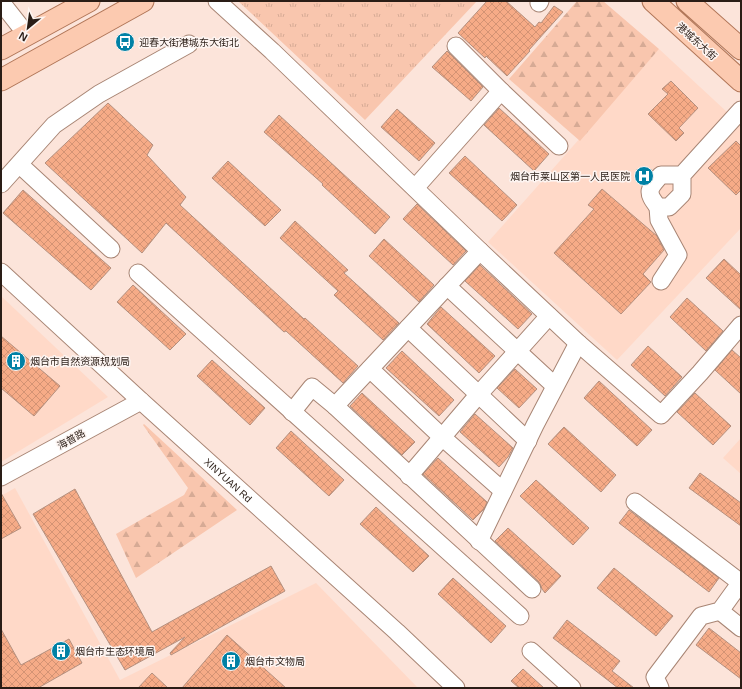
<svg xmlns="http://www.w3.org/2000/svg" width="742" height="689" viewBox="0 0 742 689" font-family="Helvetica,'Noto Sans SC',sans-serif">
<defs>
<pattern id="grass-tufts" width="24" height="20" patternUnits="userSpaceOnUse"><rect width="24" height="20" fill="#f9c6ae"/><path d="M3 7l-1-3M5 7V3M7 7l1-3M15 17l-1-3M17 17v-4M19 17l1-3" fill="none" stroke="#d6aa95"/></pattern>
<pattern id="forest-firs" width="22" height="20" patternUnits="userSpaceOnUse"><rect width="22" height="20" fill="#f9c6ae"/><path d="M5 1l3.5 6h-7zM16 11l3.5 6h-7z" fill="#d6aa95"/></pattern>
<pattern id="building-cross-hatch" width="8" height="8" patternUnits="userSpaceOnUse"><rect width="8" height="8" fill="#f6ab87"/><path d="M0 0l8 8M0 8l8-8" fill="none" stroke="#d39374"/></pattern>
</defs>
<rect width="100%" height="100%" fill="#fce4da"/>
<path fill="#ffd9c8" d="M 659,49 L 741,125 L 741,228 L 617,360 L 488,242 Z
M 1,296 L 108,397 L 1,462 Z
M 741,438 L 741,474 L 723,458 Z
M 15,488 L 120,680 L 316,583 L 418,688 L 1,688 L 1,496 Z"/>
<path fill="url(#grass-tufts)" d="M 238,1 L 477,1 L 365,120 Z"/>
<path fill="url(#forest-firs)" d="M 577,1 L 603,1 L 659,49 L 580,141 L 509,79 Z
M 144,424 L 237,510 L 136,578 L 116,534 L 184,495 L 188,488 L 143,425 Z"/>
<path fill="url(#building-cross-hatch)" stroke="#b4907f" d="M 487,1 L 506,1 L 535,27 L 539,22 L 541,23 L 554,6 L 563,12 L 529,50 L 530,51 L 507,76 L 486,56 L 485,58 L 458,33 Z
M 447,51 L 483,87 L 471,101 L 432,67 Z
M 671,81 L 698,108 L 679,128 L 684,133 L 676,141 L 648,114 L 668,94 L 662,89 Z
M 108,103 L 153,145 L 147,155 L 186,197 L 180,205 L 304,319 L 305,318 L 358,366 L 343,383 L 286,331 L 284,332 L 166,223 L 142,253 L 45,163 Z
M 499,108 L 549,154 L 534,171 L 484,125 Z
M 397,109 L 435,143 L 419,161 L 381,127 Z
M 279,115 L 390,217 L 375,234 L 322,185 L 323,184 L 264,132 Z
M 736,141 L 741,146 L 741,190 L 736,195 L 708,168 Z
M 465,156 L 517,205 L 502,221 L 449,173 Z
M 228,161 L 281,210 L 265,226 L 212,178 Z
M 602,189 L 657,236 L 664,250 L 643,274 L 651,282 L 621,314 L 554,253 L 594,209 L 588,205 Z
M 23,190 L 111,268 L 91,290 L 3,213 Z
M 417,204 L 466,251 L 453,265 L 403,219 Z
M 295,221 L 348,270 L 344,273 L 399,323 L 383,340 L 334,295 L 338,291 L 280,238 Z
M 384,239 L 434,285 L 419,302 L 369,256 Z
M 724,259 L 741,275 L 741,310 L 706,278 Z
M 480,265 L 532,314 L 518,329 L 465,281 Z
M 133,285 L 186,334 L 170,350 L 117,302 Z
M 687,298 L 723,331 L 706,351 L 670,317 Z
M 441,307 L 495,356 L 479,373 L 427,324 Z
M 1,336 L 60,386 L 34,416 L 1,388 Z
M 648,346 L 682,377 L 665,396 L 631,365 Z
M 732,350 L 741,358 L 741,394 L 715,370 Z
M 402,351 L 454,400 L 439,416 L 386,368 Z
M 212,360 L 265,408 L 250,425 L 197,376 Z
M 515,369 L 537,389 L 519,408 L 497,388 Z
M 599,381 L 652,430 L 637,446 L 584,398 Z
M 362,393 L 415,442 L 402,455 L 350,406 Z
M 695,393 L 731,426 L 713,445 L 677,412 Z
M 475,414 L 513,448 L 508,457 L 499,467 L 460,432 Z
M 564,427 L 616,475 L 601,492 L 548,444 Z
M 291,431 L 344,480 L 329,496 L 276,448 Z
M 438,458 L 487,502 L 484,509 L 473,520 L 423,474 Z
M 700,473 L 741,503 L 741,526 L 689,488 Z
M 536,480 L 589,528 L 573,545 L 520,496 Z
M 75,489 L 152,632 L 271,566 L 285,591 L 171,655 L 170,653 L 185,637 L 125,670 L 33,514 Z
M 1,493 L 21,528 L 1,539 Z
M 376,507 L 429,556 L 413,572 L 360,524 Z
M 629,510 L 719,578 L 709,592 L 619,523 Z
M 508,528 L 561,576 L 545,593 L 542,589 L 541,586 L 539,582 L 495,541 Z
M 614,568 L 673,616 L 656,636 L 597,588 Z
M 453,578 L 506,626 L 491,643 L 438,594 Z
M 567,620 L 620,661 L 612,671 L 634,688 L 618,688 L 553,638 Z
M 709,628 L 741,653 L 741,679 L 696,645 Z
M 1,629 L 21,665 L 69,639 L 82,663 L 38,688 L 1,688 Z
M 227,635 L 286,688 L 182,688 Z
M 523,669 L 544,688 L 519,688 L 511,681 Z
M 152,673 L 168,688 L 138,688 Z"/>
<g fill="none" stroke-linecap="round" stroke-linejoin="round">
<defs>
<g id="minor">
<path d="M 217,1 L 272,51 L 480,251 L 578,343 L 661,415 L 700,373 L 741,325"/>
<path d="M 1,2 L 27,35"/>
<path d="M 539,3 L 540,1"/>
<path d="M 456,46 L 501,91"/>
<path d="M 20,165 L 111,249"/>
<path d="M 682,175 L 661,175 C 648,189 646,192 658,207 L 669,207 L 682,194 L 682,175 L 741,110"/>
<path d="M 1,184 L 54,125 L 99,94 L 189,44"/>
<path d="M 415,188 L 501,91 L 559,146"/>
<path d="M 658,207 L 659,220 L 678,255 L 661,281"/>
<path id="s1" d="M 1,272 L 141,401 L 397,632 L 456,688"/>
<path d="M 138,273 L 520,616"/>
<path d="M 447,286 L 555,386"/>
<path d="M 408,328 L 528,441"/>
<path d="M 370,369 L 442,437 L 503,491"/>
<path d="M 335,406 L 480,251"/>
<path d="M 292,412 L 312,387 L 335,406 L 532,589"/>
<path d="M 409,476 L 479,394 L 549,316"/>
<path d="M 1,477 L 141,401"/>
<path d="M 635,502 L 741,583"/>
<path d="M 479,541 L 535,425 L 578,343"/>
<path d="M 720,611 L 741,628"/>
<path d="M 531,651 L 572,688"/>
<path d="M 660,688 L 655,677 L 701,616 L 720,611 L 741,582"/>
</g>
<path id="major" d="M 653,1 L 741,81
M 687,1 L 741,49
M 1,49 L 89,1
M 1,80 L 143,1"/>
</defs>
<use href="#minor" stroke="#a88574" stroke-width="19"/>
<use href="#major" stroke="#b17658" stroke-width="23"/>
<use href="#minor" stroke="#fff" stroke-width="17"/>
<use href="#major" stroke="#fccab0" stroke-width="21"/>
</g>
<defs>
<symbol id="bus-disc" viewBox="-11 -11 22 22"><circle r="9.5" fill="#0081a5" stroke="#fdf5f2"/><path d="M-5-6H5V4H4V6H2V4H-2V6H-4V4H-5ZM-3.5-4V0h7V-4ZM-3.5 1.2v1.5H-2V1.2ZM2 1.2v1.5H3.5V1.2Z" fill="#fff"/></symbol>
<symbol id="hospital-disc" viewBox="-11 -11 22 22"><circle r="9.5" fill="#0081a5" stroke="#fdf5f2"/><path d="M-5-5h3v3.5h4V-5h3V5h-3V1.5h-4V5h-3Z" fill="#fff"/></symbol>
<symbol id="building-disc" viewBox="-11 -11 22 22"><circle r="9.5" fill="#0081a5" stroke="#fdf5f2"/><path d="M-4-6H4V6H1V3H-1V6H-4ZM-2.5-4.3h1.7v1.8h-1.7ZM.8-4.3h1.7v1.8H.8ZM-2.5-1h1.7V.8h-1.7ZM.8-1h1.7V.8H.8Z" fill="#fff"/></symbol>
</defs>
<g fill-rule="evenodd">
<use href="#bus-disc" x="114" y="31" width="22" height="22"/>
<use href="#hospital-disc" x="633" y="165" width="22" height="22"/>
<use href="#building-disc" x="5" y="350" width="22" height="22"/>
<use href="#building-disc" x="50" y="640" width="22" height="22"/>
<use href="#building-disc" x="220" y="650" width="22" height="22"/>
</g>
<g text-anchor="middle" stroke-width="3" stroke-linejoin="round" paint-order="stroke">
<g font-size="10" fill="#2a1d16" stroke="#fdf5f2">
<text transform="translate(697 41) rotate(42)" y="4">港城东大街</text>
<text transform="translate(71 439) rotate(-29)" y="4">海普路</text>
<text dy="4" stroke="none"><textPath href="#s1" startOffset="308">XINYUAN Rd</textPath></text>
</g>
<g font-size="10" fill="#2a1d16" stroke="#fdf5f2" text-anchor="start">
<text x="139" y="46">迎春大街港城东大街北</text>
<text x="630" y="180" text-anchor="end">烟台市莱山区第一人民医院</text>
<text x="30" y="365">烟台市自然资源规划局</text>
<text x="75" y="655">烟台市生态环境局</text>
<text x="245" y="665">烟台市文物局</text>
</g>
</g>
<rect width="742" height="689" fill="none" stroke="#2a1d16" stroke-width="4"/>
<g transform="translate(28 28) rotate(209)" stroke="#fdf5f2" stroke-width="3" paint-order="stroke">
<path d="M0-3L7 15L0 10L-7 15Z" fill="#2a1d16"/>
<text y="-6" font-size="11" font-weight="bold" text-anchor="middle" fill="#2a1d16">N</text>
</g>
</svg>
